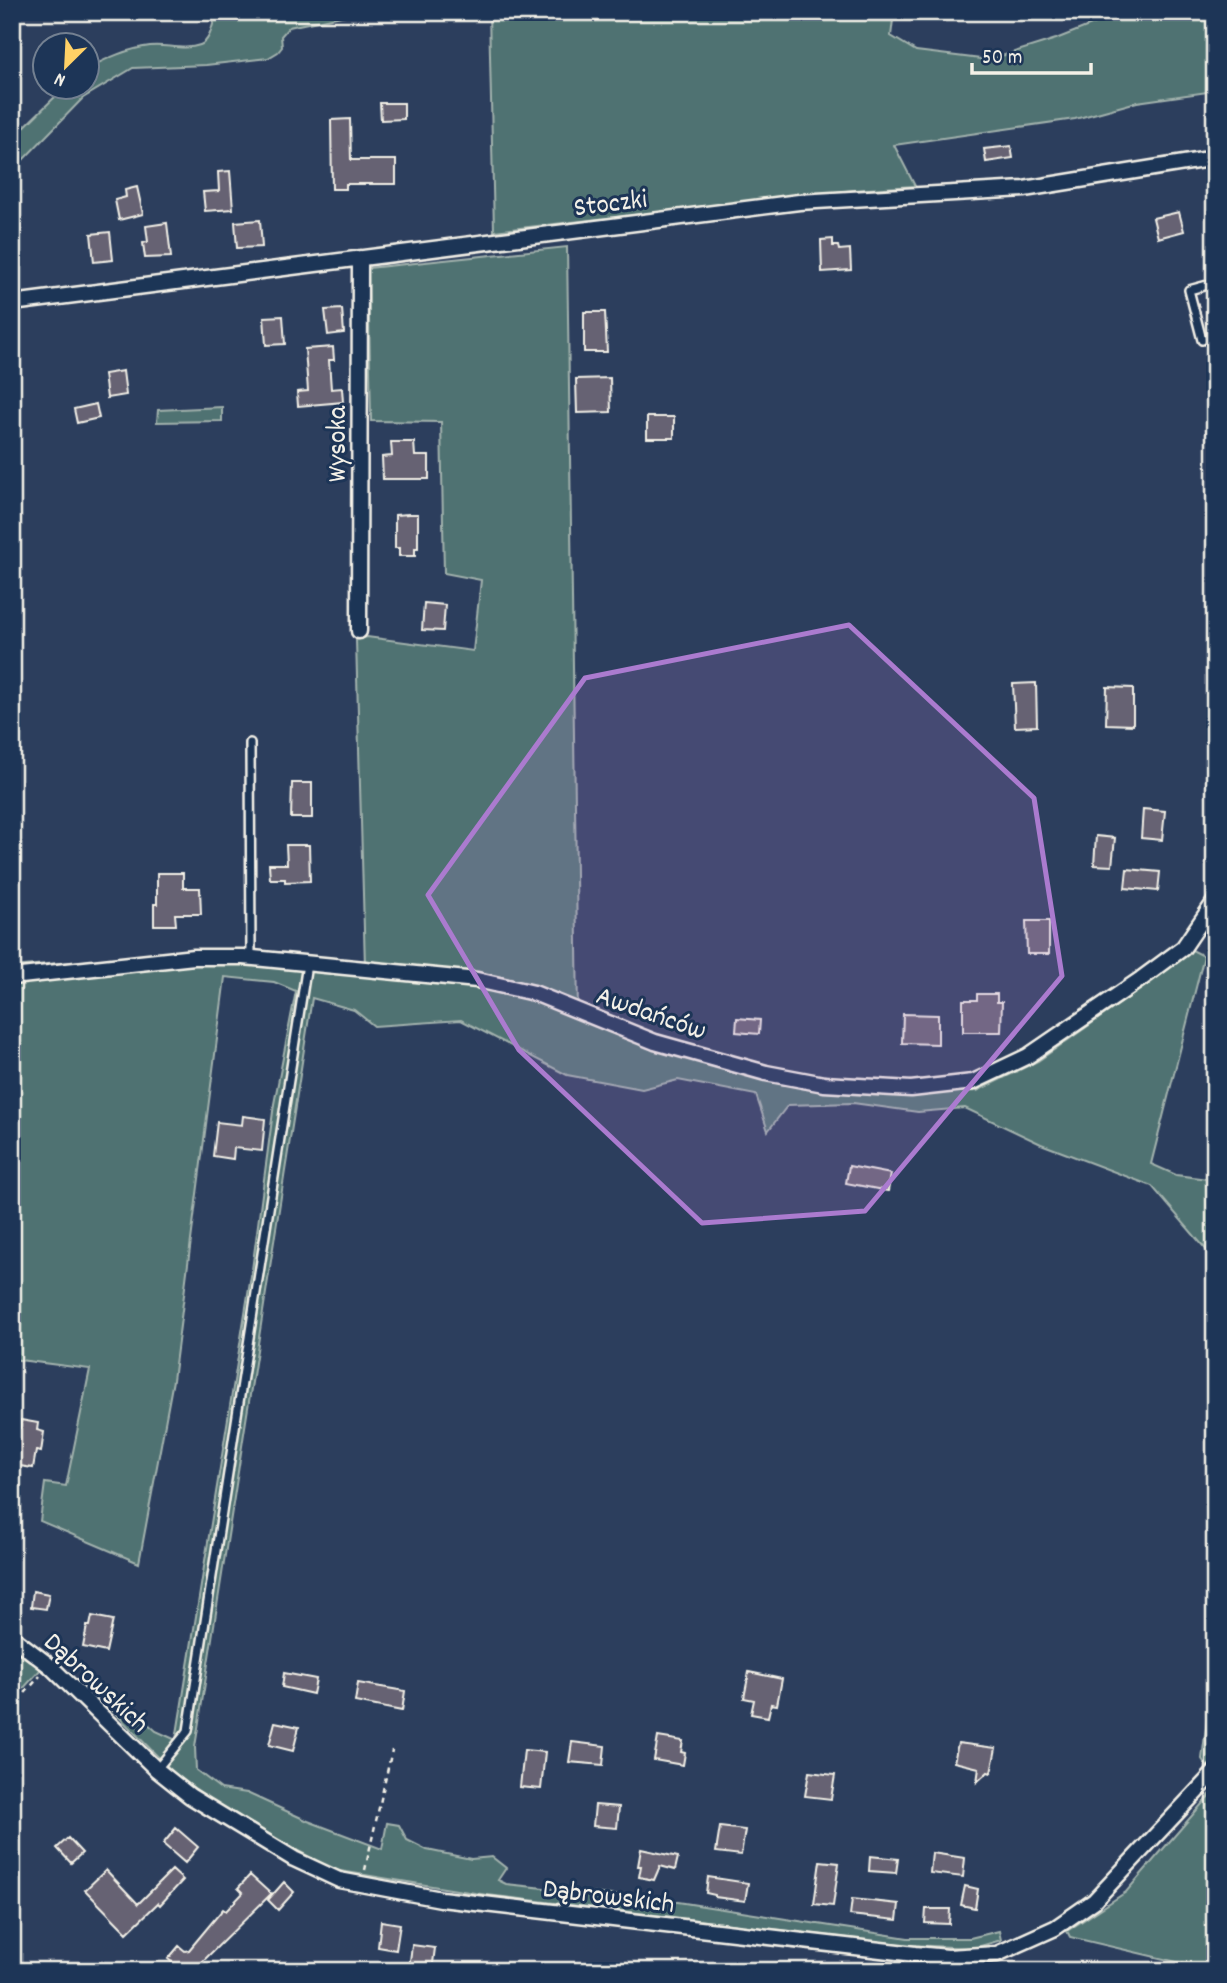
<svg xmlns="http://www.w3.org/2000/svg" width="1227" height="1983" viewBox="0 0 1227 1983" font-family="Dekko,sans-serif">
<rect width="100%" height="100%" fill="#2c3e5d"/>
<filter id="ink" filterUnits="userSpaceOnUse"><feTurbulence type="fractalNoise" baseFrequency=".0143" numOctaves="2"/><feDisplacementMap in="SourceGraphic" scale="14" xChannelSelector="R" yChannelSelector="G"/><feConvolveMatrix kernelMatrix="1 2 1 2 8 2 1 2 1" color-interpolation-filters="sRGB"/></filter>
<g filter="url(#ink)">
<path fill="#507272" stroke="#a2b2ad" stroke-width="2" d="M 224,12 L 345,12 L 346,15 L 289,27 L 281,36 L 282,47 L 278,52 L 268,58 L 206,65 L 133,68 L 83,98 L 22,161 L 12,167 L 12,139 L 64,88 L 88,88 L 88,68 C 108,58 127,49 150,46 C 166,44 184,51 200,45 C 210,41 212,27 215,17 Z
M 489,12 L 894,12 L 891,36 L 916,51 L 989,60 L 1056,39 L 1124,12 L 1215,12 L 1215,91 L 1137,102 L 1075,119 L 894,145 L 915,186 L 854,190 L 494,231 Z
M 567,247 L 578,1014 L 723,1066 L 931,1093 L 977,1091 L 1038,1061 L 1148,984 L 1188,948 L 1204,956 L 1151,1164 L 1176,1175 L 1215,1180 L 1215,1260 L 1152,1186 L 1041,1144 L 965,1108 L 918,1112 L 853,1103 L 788,1105 L 768,1131 L 756,1095 L 678,1080 L 642,1089 L 567,1075 L 461,1020 L 374,1026 L 354,1010 L 312,998 L 195,1747 L 196,1770 L 221,1789 L 247,1793 L 308,1821 L 382,1849 L 387,1823 L 399,1825 L 407,1840 L 427,1850 L 471,1859 L 492,1857 L 506,1868 L 498,1880 L 506,1884 L 678,1902 L 908,1938 L 970,1938 L 999,1931 L 1001,1940 L 974,1948 L 907,1945 L 487,1895 L 334,1870 L 238,1819 L 176,1775 L 109,1707 L 114,1693 L 156,1731 L 176,1740 L 252,1270 L 274,1104 L 296,991 L 274,982 L 225,977 L 173,1380 L 139,1563 L 40,1521 L 45,1483 L 66,1486 L 90,1369 L 12,1359 L 12,967 L 229,949 L 365,966 L 356,640 L 367,637 L 473,651 L 481,580 L 444,573 L 441,422 L 371,421 L 368,268 Z
M 222,407 L 222,421 L 157,422 L 158,410 Z
M 12,1650 L 42,1668 L 12,1701 Z
M 1215,1657 L 1215,1759 L 1207,1767 L 1202,1759 Z
M 1215,1789 L 1215,1971 L 1070,1937 L 1067,1931 L 1126,1892 Z"/>
<path fill="#666273" stroke="#f4f1e8" stroke-width="2" d="M 380,103 L 404,103 L 404,119 L 381,120 Z
M 350,119 L 351,160 L 396,160 L 396,184 L 346,184 L 346,189 L 332,189 L 331,120 Z
M 1011,146 L 1013,158 L 986,162 L 984,149 Z
M 230,171 L 233,209 L 205,211 L 203,192 L 219,191 L 218,172 Z
M 137,187 L 143,214 L 119,220 L 115,200 L 126,197 L 125,190 Z
M 1179,212 L 1184,231 L 1158,238 L 1153,218 Z
M 260,220 L 262,247 L 237,248 L 235,222 Z
M 167,223 L 171,257 L 145,258 L 143,243 L 148,242 L 146,226 Z
M 110,232 L 113,260 L 94,262 L 91,234 Z
M 833,239 L 833,246 L 838,246 L 839,250 L 850,249 L 851,270 L 822,272 L 821,240 Z
M 342,309 L 344,333 L 328,335 L 325,310 Z
M 584,312 L 605,312 L 607,352 L 584,352 Z
M 283,316 L 285,344 L 266,345 L 264,317 Z
M 333,347 L 334,360 L 329,360 L 331,389 L 342,388 L 343,402 L 298,406 L 297,392 L 308,391 L 305,349 Z
M 123,371 L 126,395 L 107,398 L 104,374 Z
M 610,378 L 611,412 L 577,413 L 576,379 Z
M 96,404 L 99,418 L 77,423 L 74,409 Z
M 647,417 L 674,417 L 674,438 L 647,438 Z
M 391,442 L 414,442 L 415,456 L 429,456 L 429,479 L 383,479 L 382,457 L 392,456 Z
M 409,514 L 418,514 L 418,548 L 415,548 L 415,556 L 399,556 L 399,548 L 395,548 L 395,515 Z
M 424,603 L 445,605 L 443,631 L 422,630 Z
M 1036,683 L 1037,726 L 1015,727 L 1013,684 Z
M 1107,687 L 1133,688 L 1133,725 L 1106,724 Z
M 292,783 L 312,783 L 312,818 L 291,818 Z
M 1143,809 L 1165,811 L 1162,840 L 1141,838 Z
M 1096,836 L 1115,838 L 1112,866 L 1094,865 Z
M 286,845 L 309,845 L 310,881 L 285,882 L 285,879 L 270,879 L 269,864 L 287,864 Z
M 1127,869 L 1160,872 L 1158,891 L 1125,888 Z
M 157,873 L 183,873 L 183,888 L 200,888 L 201,914 L 175,914 L 176,925 L 154,925 L 154,904 L 157,904 Z
M 1026,921 L 1049,921 L 1049,954 L 1027,954 Z
M 977,994 L 997,994 L 997,1002 L 1002,1002 L 1001,1032 L 963,1032 L 963,1000 L 977,1000 Z
M 903,1014 L 938,1015 L 938,1044 L 902,1043 Z
M 737,1018 L 760,1020 L 759,1034 L 736,1032 Z
M 243,1116 L 265,1119 L 262,1151 L 234,1148 L 233,1159 L 213,1156 L 217,1122 L 242,1125 Z
M 849,1166 L 891,1174 L 888,1191 L 846,1183 Z
M 21,1420 L 38,1423 L 37,1430 L 44,1432 L 41,1452 L 36,1451 L 33,1468 L 13,1465 L 16,1427 L 20,1428 Z
M 33,1591 L 49,1594 L 46,1609 L 31,1607 Z
M 92,1616 L 113,1620 L 106,1652 L 83,1647 L 87,1626 L 90,1626 Z
M 749,1672 L 782,1679 L 777,1705 L 771,1704 L 768,1717 L 751,1714 L 754,1700 L 744,1698 Z
M 284,1673 L 316,1679 L 313,1694 L 282,1687 Z
M 358,1683 L 405,1691 L 402,1711 L 355,1702 Z
M 275,1722 L 299,1727 L 293,1751 L 269,1745 Z
M 658,1737 L 683,1741 L 681,1752 L 685,1753 L 683,1765 L 654,1760 Z
M 572,1742 L 605,1746 L 603,1765 L 569,1762 Z
M 958,1743 L 996,1748 L 991,1773 L 988,1772 L 977,1782 L 979,1768 L 954,1762 Z
M 524,1750 L 545,1752 L 541,1789 L 520,1787 Z
M 809,1772 L 835,1775 L 831,1799 L 805,1796 Z
M 595,1805 L 619,1807 L 617,1828 L 593,1826 Z
M 720,1827 L 745,1830 L 741,1855 L 716,1852 Z
M 176,1828 L 198,1847 L 185,1863 L 163,1844 Z
M 68,1838 L 82,1853 L 71,1863 L 57,1848 Z
M 641,1849 L 678,1857 L 675,1870 L 660,1866 L 654,1880 L 639,1877 L 641,1866 L 638,1866 Z
M 932,1853 L 965,1858 L 963,1877 L 930,1873 Z
M 870,1856 L 898,1859 L 896,1873 L 869,1871 Z
M 820,1861 L 839,1863 L 833,1906 L 814,1904 Z
M 106,1870 L 138,1904 L 172,1870 L 183,1880 L 160,1905 L 158,1903 L 127,1933 L 85,1890 Z
M 250,1875 L 271,1894 L 202,1962 L 211,1971 L 167,1971 L 174,1964 L 168,1959 L 179,1946 L 185,1951 L 189,1950 L 223,1909 L 226,1911 L 243,1893 L 238,1888 Z
M 708,1877 L 748,1883 L 745,1901 L 715,1897 L 715,1895 L 706,1893 Z
M 284,1882 L 294,1892 L 278,1910 L 268,1900 Z
M 965,1886 L 978,1889 L 975,1908 L 961,1905 Z
M 852,1899 L 899,1904 L 897,1920 L 850,1915 Z
M 926,1909 L 950,1909 L 949,1924 L 925,1923 Z
M 381,1921 L 400,1924 L 396,1950 L 378,1947 Z
M 412,1945 L 435,1948 L 432,1971 L 409,1969 Z"/>
<g fill="none" stroke-linecap="round" stroke-linejoin="round">
<defs>
<path id="service" d="M 1202,340 L 1189,290 L 1215,283
M 250,743 L 251,957
M 157,1769 L 188,1731 L 307,964"/>
<path id="minor" d="M 12,303 L 799,202 L 1024,189 L 1215,158
M 359,631 L 360,258
M 12,977 L 194,957 L 243,957 L 477,980 L 534,993 L 655,1042 L 766,1073 L 824,1084 L 911,1089 L 973,1082 L 1028,1056 L 1141,979 L 1183,948 L 1215,901
M 12,1637 L 50,1666 L 156,1769 L 190,1796 L 294,1859 L 339,1880 L 441,1899 L 915,1954 L 948,1957 L 997,1954 L 1055,1928 L 1094,1901 L 1215,1772"/>
</defs>
<use href="#service" stroke="#f4f1e8" stroke-width="12"/>
<use href="#minor" stroke="#f4f1e8" stroke-width="19"/>
<path stroke="#f4f1e8" stroke-width="2.5" stroke-dasharray="5 5" stroke-linecap="butt" d="M 12,1708 L 40,1676
M 365,1870 L 392,1750"/>
<use href="#service" stroke="#1d3557" stroke-width="7"/>
<use href="#minor" stroke="#1d3557" stroke-width="14"/>
</g>
</g>
<path fill="#ab7bcf" fill-opacity="0.2" stroke="#ab7bcf" stroke-width="5" stroke-linejoin="round" d="M 849,625 L 1034,798 L 1062,976 L 865,1211 L 702,1223 L 519,1050 L 428,895 L 585,678 Z"/>
<g text-anchor="middle" stroke-width="6" stroke-linejoin="round" paint-order="stroke">
<g font-size="28" fill="#f4f1e8" stroke="#1d3557">
<text transform="translate(610 201) rotate(-7)" y="10">Stoczki</text>
<text transform="translate(335 444) rotate(-90)" y="10">Wysoka</text>
<text transform="translate(652 1011) rotate(19)" y="10">Awdańców</text>
<text transform="translate(98 1681) rotate(43)" y="10">Dąbrowskich</text>
<text transform="translate(609 1894) rotate(7)" y="10">Dąbrowskich</text>
</g>
</g>
<rect width="1227" height="1983" fill="none" stroke="#1d3557" stroke-width="42"/>
<rect x="21" y="21" width="1185" height="1941" fill="none" stroke="#f4f1e8" stroke-width="2.5" filter="url(#ink)"/>
<g transform="translate(66 66) rotate(204)"><circle r="33" fill="#1d3557" stroke="#738091" stroke-width="2"/>
<path d="M0-5L12 26L0 18L-12 26Z" fill="#ffd166"/>
<text y="-10" font-size="19" font-weight="bold" text-anchor="middle" fill="#f4f1e8">N</text>
</g>
<path d="M972 63v10h119v-10" fill="none" stroke="#f4f1e8" stroke-width="3.5"/>
<text x="982" y="63" font-size="21" fill="#f4f1e8" stroke="#1d3557" stroke-width="5" paint-order="stroke">50 m</text>
</svg>
